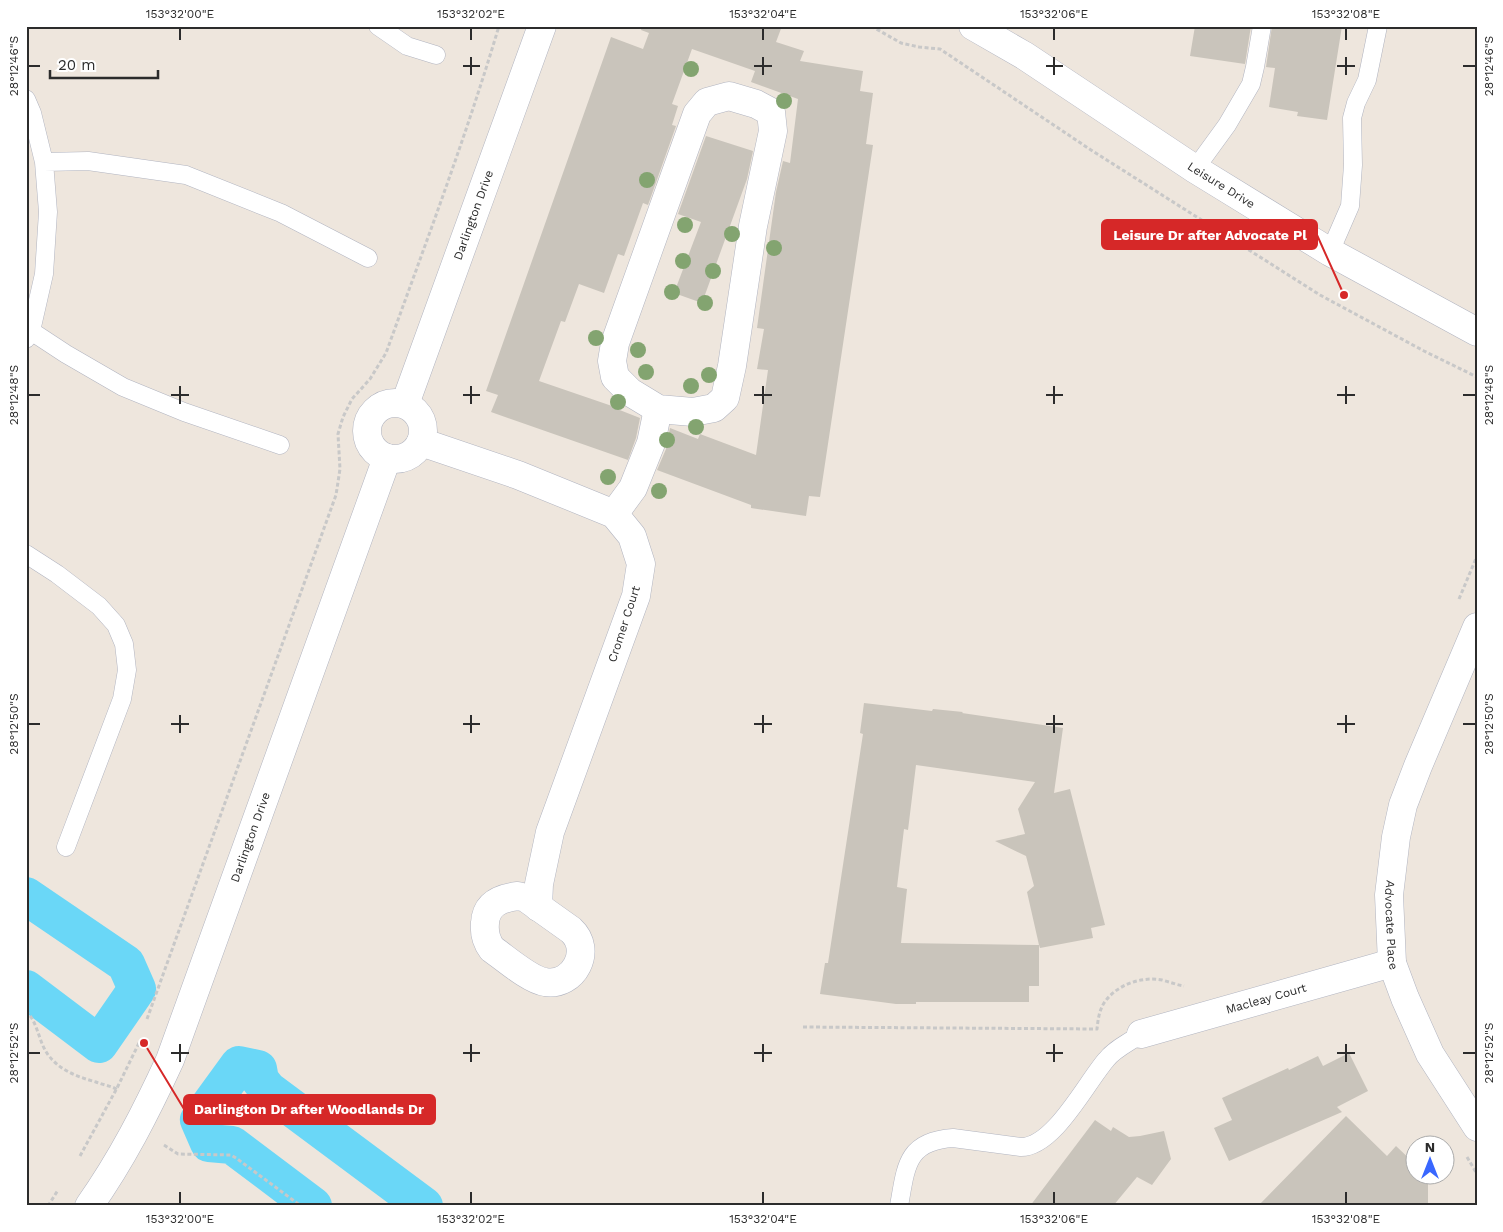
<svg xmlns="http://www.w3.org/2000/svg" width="1503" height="1232" viewBox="0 0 1503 1232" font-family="'Work Sans',sans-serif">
<rect width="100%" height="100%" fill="#eee6dd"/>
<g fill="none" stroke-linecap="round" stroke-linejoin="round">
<path stroke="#6ad7f7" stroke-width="38" d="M 26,896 L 126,964 L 137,989 L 99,1044 L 26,989
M 313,1206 L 232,1145 L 209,1143 L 199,1120 L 239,1065 L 258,1069 L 260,1080 L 268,1090 L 424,1206"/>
</g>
<path fill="#c9c4bb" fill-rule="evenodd" d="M 642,26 L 782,26 L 776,42 L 804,51 L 800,61 L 863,71 L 860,91 L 873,93 L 866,144 L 873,145 L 820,497 L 809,496 L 806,516 L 751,508 L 751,505 L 657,470 L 666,449 L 670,428 L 698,439 L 700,434 L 756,455 L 768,370 L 757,369 L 764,329 L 757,328 L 776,192 L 783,161 L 790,163 L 798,99 L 751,82 L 755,71 L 692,49 L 672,104 L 678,106 L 672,125 L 676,126 L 648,205 L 643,203 L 624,256 L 618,254 L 604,293 L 579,284 L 565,322 L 561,321 L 539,381 L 612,406 L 612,407 L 640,418 L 636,438 L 628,460 L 491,412 L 498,395 L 486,391 L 611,37 L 643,49 L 649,33 L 641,30 Z
M 1195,26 L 1251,26 L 1245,64 L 1190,56 Z
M 1272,26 L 1342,26 L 1327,120 L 1297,116 L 1298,112 L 1269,107 L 1275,68 L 1266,67 Z
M 706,136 L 753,151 L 747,179 L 702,303 L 674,293 L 701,222 L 678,214 Z
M 864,703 L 932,711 L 933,709 L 963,712 L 962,713 L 1063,728 L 1054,793 L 1070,789 L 1105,925 L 1091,928 L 1093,938 L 1040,948 L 1039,945 L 1039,986 L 1029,986 L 1029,1002 L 916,1002 L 916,1004 L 896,1004 L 820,994 L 825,963 L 828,963 L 863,734 L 860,733 ZM 916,765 L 1035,782 L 1018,809 L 1025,834 L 995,841 L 1026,856 L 1034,886 L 1027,892 L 1039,945 L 901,943 L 907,889 L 897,887 L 904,829 L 908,830 Z
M 1349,1053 L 1368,1091 L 1337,1107 L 1342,1112 L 1229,1161 L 1214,1128 L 1232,1120 L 1222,1098 L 1288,1068 L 1289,1070 L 1318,1056 L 1323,1066 Z
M 1346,1116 L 1387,1156 L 1396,1146 L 1416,1165 L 1416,1174 L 1425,1174 L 1428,1177 L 1428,1206 L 1258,1206 Z
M 1095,1120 L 1111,1131 L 1113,1127 L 1129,1137 L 1140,1136 L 1164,1131 L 1171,1159 L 1152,1185 L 1137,1177 L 1113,1206 L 1030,1206 Z"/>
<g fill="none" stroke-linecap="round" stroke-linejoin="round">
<defs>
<path id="lane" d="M 378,26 L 407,46 L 436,55
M 26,99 L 32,113 L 44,162 L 48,212 L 44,274 L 31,331 L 26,339
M 44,162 L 88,161 L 186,175 L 281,213 L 368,258
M 1195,169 L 1227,125 L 1251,84 L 1255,67 L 1262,26
M 1330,252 L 1350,206 L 1353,165 L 1352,118 L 1356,103 L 1367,80 L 1378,26
M 31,331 L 66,354 L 123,387 L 184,412 L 280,445
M 26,554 L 57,574 L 99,606 L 116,625 L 124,644 L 127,670 L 122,699 L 66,847
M 899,1206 C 906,1167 906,1141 953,1138 L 1021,1147 C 1054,1147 1086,1083 1106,1060 C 1114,1049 1130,1042 1141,1034"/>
<g id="street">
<path d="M 729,96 L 756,104 L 771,112 L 773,131 L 753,226 L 732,366 L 725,398 L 714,408 L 693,412 L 658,409 L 630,392 L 615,377 L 612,361 L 615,343 L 697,114 L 707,102 Z"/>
<path d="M 421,442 L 518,475 L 614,514 L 632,536 L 641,564 L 636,596 L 550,832 L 539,884 L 538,907"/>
<path d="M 614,514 L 633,488 L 651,443 L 658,409"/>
<path id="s1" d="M 1477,627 L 1418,766 L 1403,805 L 1396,837 L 1389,895 L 1392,963 L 1405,998 L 1430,1054 L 1477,1127"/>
<path d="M 518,896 L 526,898 L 571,930 C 593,950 574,987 545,982 C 530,980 505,958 492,949 C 486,941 484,933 485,923 C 486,904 501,898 518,896 Z"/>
<path id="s2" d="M 1141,1034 L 1392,963"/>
</g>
<g id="secondary">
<path id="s3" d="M 973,26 L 1025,56 L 1195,169 L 1330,252 L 1477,332"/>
<circle cx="395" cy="431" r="28"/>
<path id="s4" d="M 405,404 L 542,26"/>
<path id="s5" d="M 89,1206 C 122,1159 146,1112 170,1060 L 387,458"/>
</g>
</defs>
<use href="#lane" stroke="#b1b4c0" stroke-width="19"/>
<use href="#street" stroke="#b1b4c0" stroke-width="29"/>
<use href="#secondary" stroke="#b1b4c0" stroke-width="29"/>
<path stroke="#c8c8c8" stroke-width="3" stroke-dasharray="4 2.5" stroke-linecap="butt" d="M 871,26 L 901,43 L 919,47 L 940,49 L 1091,150 L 1320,295 L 1424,351 L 1477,377
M 1459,599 L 1477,556
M 26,1011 C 39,1024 38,1042 49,1056 C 61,1071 78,1077 96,1082 C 103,1085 112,1086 118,1090
M 147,1019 L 336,495 L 340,469 L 338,434 L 343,417 L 352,399 L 370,379 L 386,353 C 425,245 466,137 499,26
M 803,1027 L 1097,1029 C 1098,1020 1099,1011 1104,1003 C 1116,985 1141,976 1162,980 C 1170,982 1177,985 1184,986
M 164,1145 L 178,1154 L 231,1155 L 236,1158 L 301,1206
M 80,1156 L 117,1088 L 140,1041
M 1467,1157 L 1477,1174
M 48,1206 L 58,1190"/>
<use href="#lane" stroke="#fff" stroke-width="18"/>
<use href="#street" stroke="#fff" stroke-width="28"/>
<use href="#secondary" stroke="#fff" stroke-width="28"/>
</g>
<g fill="#83a470">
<circle cx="691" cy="69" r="8"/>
<circle cx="784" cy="101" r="8"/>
<circle cx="647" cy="180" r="8"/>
<circle cx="685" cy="225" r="8"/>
<circle cx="732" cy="234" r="8"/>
<circle cx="774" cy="248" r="8"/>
<circle cx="683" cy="261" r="8"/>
<circle cx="713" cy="271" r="8"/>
<circle cx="672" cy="292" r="8"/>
<circle cx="705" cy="303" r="8"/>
<circle cx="596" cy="338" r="8"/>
<circle cx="638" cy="350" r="8"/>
<circle cx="646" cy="372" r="8"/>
<circle cx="709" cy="375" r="8"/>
<circle cx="691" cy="386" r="8"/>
<circle cx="618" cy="402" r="8"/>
<circle cx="696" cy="427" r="8"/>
<circle cx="667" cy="440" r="8"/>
<circle cx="608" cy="477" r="8"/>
<circle cx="659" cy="491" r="8"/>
</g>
<path fill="none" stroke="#2c2c2c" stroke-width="2" d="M 180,28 L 180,40M 471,28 L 471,40M 763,28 L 763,40M 1054,28 L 1054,40M 1346,28 L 1346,40M 471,57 L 471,75M 763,57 L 763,75M 1054,57 L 1054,75M 1346,57 L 1346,75M 28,66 L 40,66M 463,66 L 480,66M 754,66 L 772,66M 1046,66 L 1063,66M 1337,66 L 1355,66M 1463,66 L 1476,66M 180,386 L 180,404M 471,386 L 471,404M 763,386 L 763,404M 1054,386 L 1054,404M 1346,386 L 1346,404M 28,395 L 40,395M 171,395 L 189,395M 463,395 L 480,395M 754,395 L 772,395M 1046,395 L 1063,395M 1337,395 L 1355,395M 1463,395 L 1476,395M 180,715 L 180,733M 471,715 L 471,733M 763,715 L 763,733M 1054,715 L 1054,733M 1346,715 L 1346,733M 28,724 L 40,724M 171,724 L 189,724M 463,724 L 480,724M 754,724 L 772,724M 1046,724 L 1063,724M 1337,724 L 1355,724M 1463,724 L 1476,724M 180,1044 L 180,1062M 471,1044 L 471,1062M 763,1044 L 763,1062M 1054,1044 L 1054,1062M 1346,1044 L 1346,1062M 28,1053 L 40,1053M 171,1053 L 189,1053M 463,1053 L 480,1053M 754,1053 L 772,1053M 1046,1053 L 1063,1053M 1337,1053 L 1355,1053M 1463,1053 L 1476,1053M 180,1192 L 180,1204M 471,1192 L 471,1204M 763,1192 L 763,1204M 1054,1192 L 1054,1204M 1346,1192 L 1346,1204"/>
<g text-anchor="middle" stroke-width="5" stroke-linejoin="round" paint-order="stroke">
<g font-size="12" fill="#2c2c2c" stroke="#fff">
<text dy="4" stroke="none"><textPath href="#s3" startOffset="295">Leisure Drive</textPath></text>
<text dy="4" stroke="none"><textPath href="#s4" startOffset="201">Darlington Drive</textPath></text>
<text transform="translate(624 624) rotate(-72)" y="4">Cromer Court</text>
<text dy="4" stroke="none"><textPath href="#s5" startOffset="404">Darlington Drive</textPath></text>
<text dy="4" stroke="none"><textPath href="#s1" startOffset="314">Advocate Place</textPath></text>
<text dy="4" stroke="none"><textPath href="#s2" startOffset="130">Macleay Court</textPath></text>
</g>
</g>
<path fill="none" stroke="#d62828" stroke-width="2" d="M1344 295L1317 235M144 1043L184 1109"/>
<g fill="#d62828" stroke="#fff" stroke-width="2">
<circle cx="1344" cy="295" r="5"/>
<circle cx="144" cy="1043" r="5"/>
</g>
<g fill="#d62828" stroke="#d62828" stroke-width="2">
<rect x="1102" y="220" width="215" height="29" rx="5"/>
<rect x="184" y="1095" width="251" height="29" rx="5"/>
</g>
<g font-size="14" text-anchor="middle" font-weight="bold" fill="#fff">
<text x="1210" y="240">Leisure Dr after Advocate Pl</text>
<text x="309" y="1114">Darlington Dr after Woodlands Dr</text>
</g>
<rect width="1503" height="1232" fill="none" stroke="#ffffff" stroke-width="55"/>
<g transform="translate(1430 1160)"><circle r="24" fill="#ffffff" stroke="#ababab"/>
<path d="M0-4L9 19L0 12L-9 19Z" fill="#3967ff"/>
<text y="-8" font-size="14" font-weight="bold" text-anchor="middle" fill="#2c2c2c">N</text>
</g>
<path d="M50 70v8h108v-8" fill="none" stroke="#2c2c2c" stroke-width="2.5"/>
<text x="58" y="70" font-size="15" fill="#2c2c2c" stroke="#ffffff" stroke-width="4" paint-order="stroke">20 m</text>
<rect x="28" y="28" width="1448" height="1176" fill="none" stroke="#2c2c2c" stroke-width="2"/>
<g font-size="12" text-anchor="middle" fill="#2c2c2c">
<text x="180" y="18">153°32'00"E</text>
<text x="471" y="18">153°32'02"E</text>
<text x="763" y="18">153°32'04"E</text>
<text x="1054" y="18">153°32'06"E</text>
<text x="1346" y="18">153°32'08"E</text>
<text transform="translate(14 66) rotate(-90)" y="4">28°12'46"S</text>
<text transform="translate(1489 66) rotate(-90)" y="4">28°12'46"S</text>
<text transform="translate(14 395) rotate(-90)" y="4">28°12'48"S</text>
<text transform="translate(1489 395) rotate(-90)" y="4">28°12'48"S</text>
<text transform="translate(14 724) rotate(-90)" y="4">28°12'50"S</text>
<text transform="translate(1489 724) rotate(-90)" y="4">28°12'50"S</text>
<text transform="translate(14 1053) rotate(-90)" y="4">28°12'52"S</text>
<text transform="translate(1489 1053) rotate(-90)" y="4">28°12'52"S</text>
<text x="180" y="1223">153°32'00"E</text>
<text x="471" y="1223">153°32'02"E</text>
<text x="763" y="1223">153°32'04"E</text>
<text x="1054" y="1223">153°32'06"E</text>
<text x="1346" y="1223">153°32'08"E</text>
</g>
</svg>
